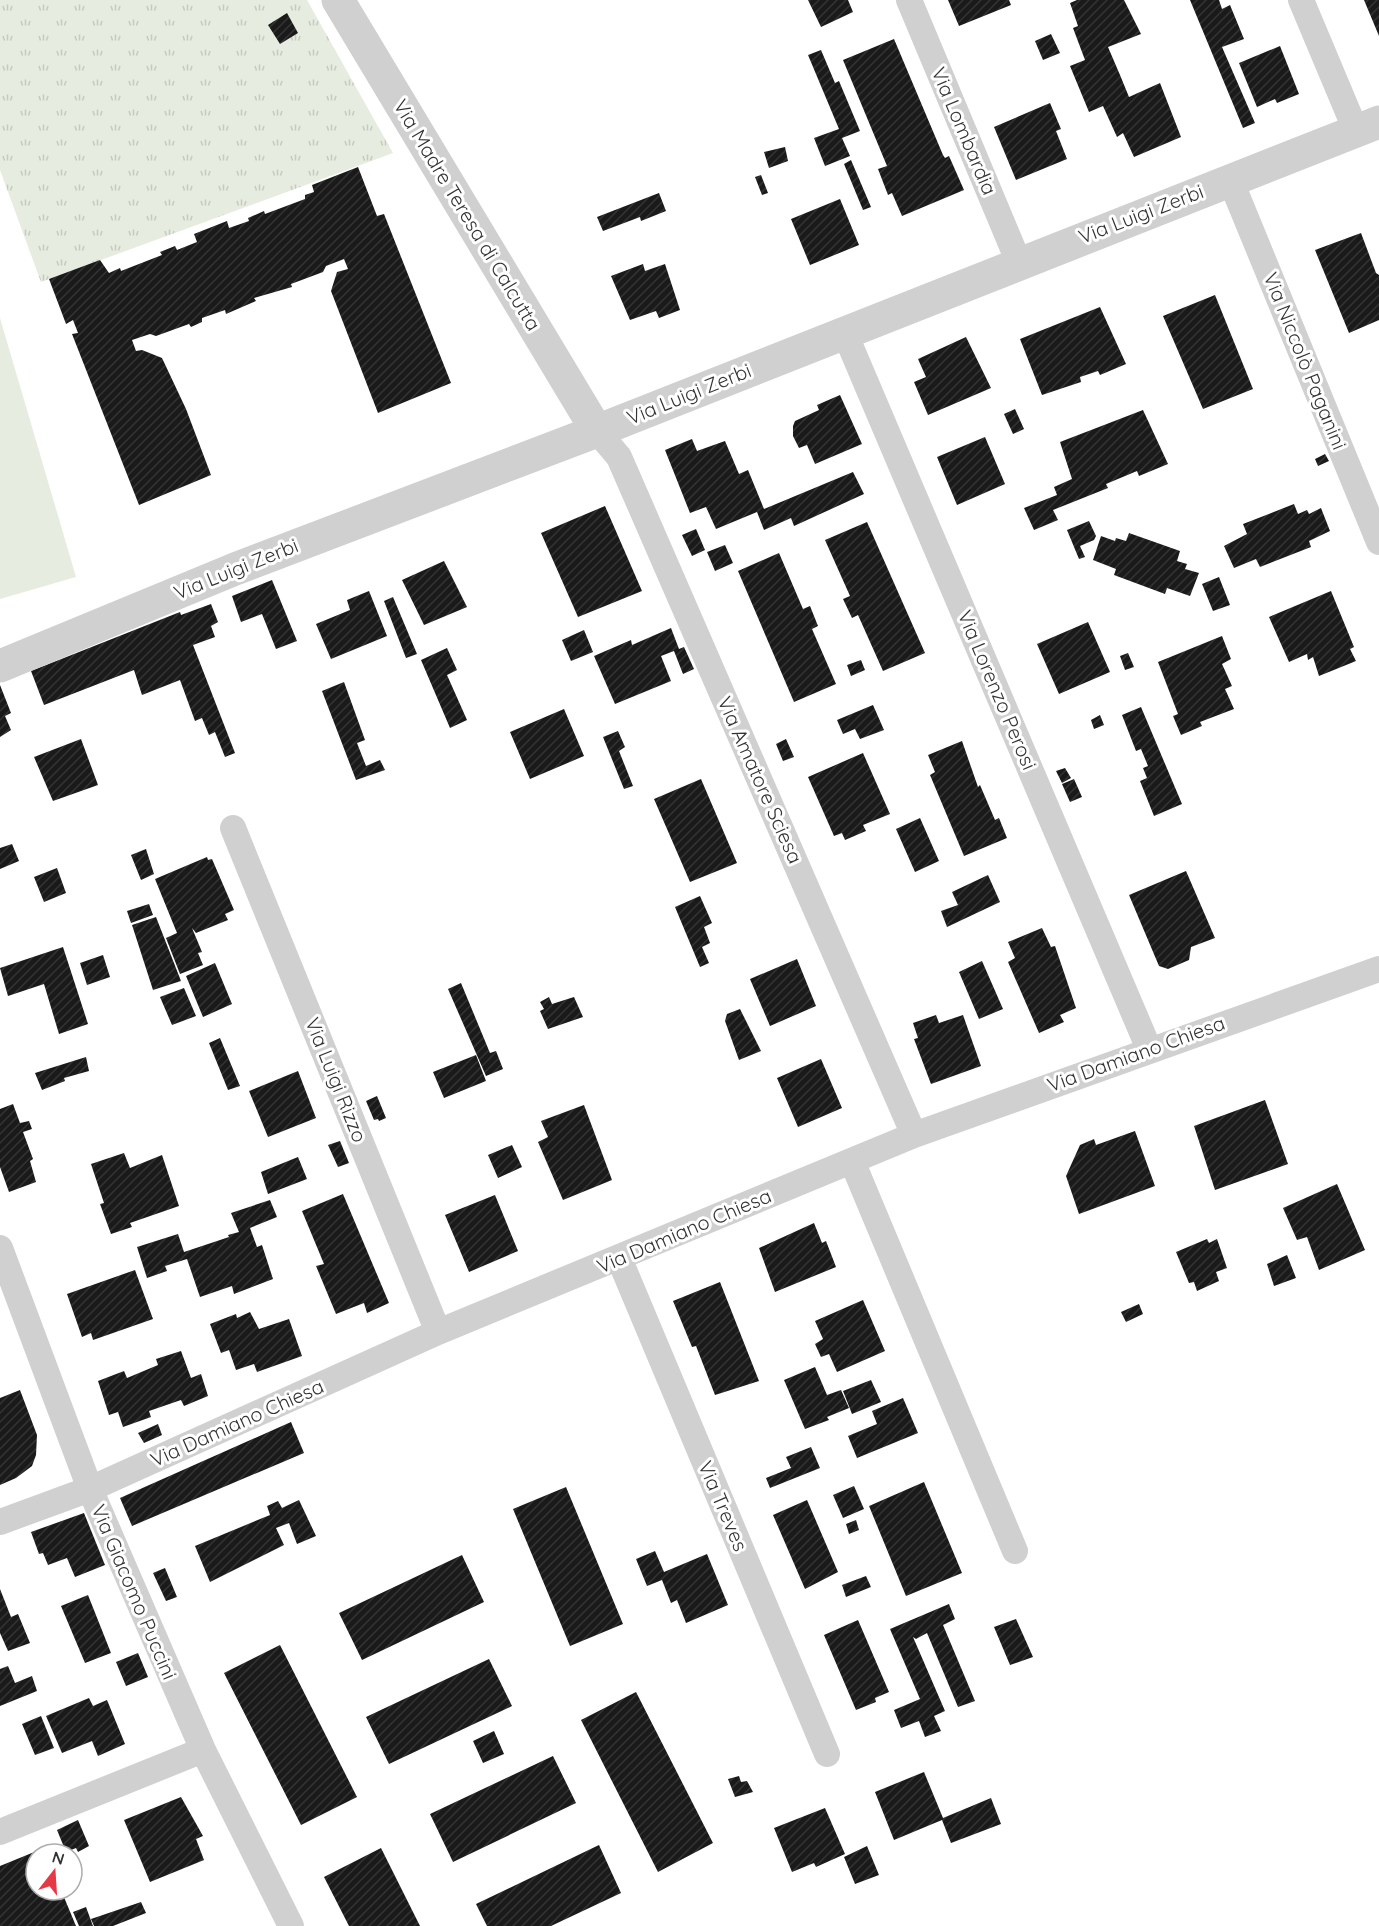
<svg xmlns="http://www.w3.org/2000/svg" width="1379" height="1926" viewBox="0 0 1379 1926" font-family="Quicksand,sans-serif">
<defs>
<pattern id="grass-tufts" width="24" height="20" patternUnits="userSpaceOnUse" patternTransform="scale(1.5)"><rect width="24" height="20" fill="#e6ecdf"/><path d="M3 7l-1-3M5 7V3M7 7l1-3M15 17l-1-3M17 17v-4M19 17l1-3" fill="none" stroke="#c6cbc0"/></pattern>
<pattern id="building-hatch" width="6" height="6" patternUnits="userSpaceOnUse" patternTransform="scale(1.5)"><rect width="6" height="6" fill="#1a1a1a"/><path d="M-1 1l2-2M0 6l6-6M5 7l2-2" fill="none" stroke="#333"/></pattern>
</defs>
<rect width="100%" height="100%" fill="#fff"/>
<path fill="url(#grass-tufts)" d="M 0,0 L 307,0 L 393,153 L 41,282 L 0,170 Z"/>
<path fill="#e6ecdf" d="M 0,318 L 76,577 L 0,599 Z"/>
<path fill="url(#building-hatch)" d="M 808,0 L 848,0 L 853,12 L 821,27 Z
M 948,0 L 1009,0 L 1011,5 L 959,26 Z
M 1077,0 L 1124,0 L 1141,34 L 1108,47 L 1120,75 L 1129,97 L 1160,83 L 1181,137 L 1134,157 L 1123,133 L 1117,137 L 1103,106 L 1089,112 L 1070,66 L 1085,60 L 1073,28 L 1078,26 L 1070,3 Z
M 1190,0 L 1219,0 L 1222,9 L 1230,5 L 1244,39 L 1222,47 L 1255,123 L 1243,128 Z
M 1364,0 L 1379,0 L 1379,36 Z
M 287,13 L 298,33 L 280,44 L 268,25 Z
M 1051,34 L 1060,53 L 1043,60 L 1035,41 Z
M 894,39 L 943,155 L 945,158 L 949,156 L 964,190 L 902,216 L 892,193 L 888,195 L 878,169 L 887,166 L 843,60 Z
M 1280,46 L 1299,94 L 1277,103 L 1275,99 L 1257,107 L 1239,63 Z
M 821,50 L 835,83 L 839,81 L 860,131 L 842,138 L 850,156 L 825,166 L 814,138 L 839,129 L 808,55 Z
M 1050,103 L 1061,129 L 1056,131 L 1067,159 L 1016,180 L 994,127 Z
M 785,147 L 788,161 L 769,168 L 764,152 Z
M 851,160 L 871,207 L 863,210 L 844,164 Z
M 358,167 L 377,216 L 384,214 L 451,383 L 378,413 L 331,291 L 337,272 L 348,269 L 344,259 L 326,266 L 323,272 L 291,284 L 292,287 L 254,298 L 256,301 L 226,314 L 225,310 L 202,318 L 202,322 L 191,327 L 189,324 L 156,336 L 150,334 L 132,340 L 136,351 L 142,350 L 162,358 L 186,409 L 211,475 L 139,505 L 72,334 L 78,333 L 73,320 L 66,324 L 49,279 L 100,260 L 109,273 L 120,268 L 121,271 L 162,255 L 160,252 L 175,246 L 177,250 L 197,242 L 194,234 L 227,221 L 229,228 L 249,221 L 248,218 L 264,211 L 265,214 L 305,199 L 305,195 L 314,192 L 312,185 Z
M 761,175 L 768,193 L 762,195 L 755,177 Z
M 659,193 L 666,211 L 641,221 L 640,217 L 603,231 L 597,217 Z
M 840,199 L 859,245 L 810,265 L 791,219 Z
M 1361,233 L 1376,273 L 1379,275 L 1379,320 L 1349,333 L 1315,250 Z
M 643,264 L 645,271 L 665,264 L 680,310 L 659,318 L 656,311 L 630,320 L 611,276 Z
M 1215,295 L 1253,389 L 1203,409 L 1163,316 Z
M 1100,307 L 1126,364 L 1100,375 L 1098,371 L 1080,377 L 1081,382 L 1042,395 L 1020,339 Z
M 966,337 L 991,388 L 928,415 L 914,382 L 926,377 L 918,359 Z
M 840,395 L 862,444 L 815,464 L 807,445 L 799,448 L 793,436 L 793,426 L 795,421 L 819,410 L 817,405 Z
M 1015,409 L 1024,429 L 1013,434 L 1004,414 Z
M 1143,410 L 1168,464 L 1139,476 L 1137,471 L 1106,484 L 1108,488 L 1053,510 L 1058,520 L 1034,530 L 1024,508 L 1057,495 L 1054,487 L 1072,479 L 1060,442 Z
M 985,437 L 1005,484 L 957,505 L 937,457 Z
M 692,439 L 697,451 L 725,441 L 739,474 L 748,470 L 764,509 L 853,472 L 864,494 L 794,526 L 791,518 L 764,530 L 757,512 L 716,529 L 706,507 L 690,513 L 665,450 Z
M 1325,454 L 1329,461 L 1318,466 L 1315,459 Z
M 1294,504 L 1298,514 L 1307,510 L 1309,514 L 1321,508 L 1330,531 L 1309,541 L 1311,547 L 1260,567 L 1256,559 L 1234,568 L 1224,546 L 1247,534 L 1243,524 Z
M 605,506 L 642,591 L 578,617 L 541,533 Z
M 1089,521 L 1096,536 L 1094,540 L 1080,546 L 1085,557 L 1079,559 L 1067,530 Z
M 867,522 L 925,653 L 883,671 L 858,615 L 852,618 L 843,599 L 850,596 L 825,540 Z
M 696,529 L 705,550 L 692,556 L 682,535 Z
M 1129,533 L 1180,551 L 1177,561 L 1187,564 L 1185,569 L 1199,573 L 1190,596 L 1167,588 L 1165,594 L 1114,575 L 1116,569 L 1093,560 L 1101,536 L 1115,541 L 1116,538 L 1126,541 Z
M 725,545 L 733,563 L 715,571 L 707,552 Z
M 779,553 L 803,609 L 810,606 L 818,626 L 812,629 L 836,684 L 794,702 L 738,571 Z
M 444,561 L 467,607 L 424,625 L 402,580 Z
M 1219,577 L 1230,605 L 1213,611 L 1202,584 Z
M 272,580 L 297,641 L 276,649 L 262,614 L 241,622 L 232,596 Z
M 369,591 L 387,636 L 331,659 L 316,624 L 350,610 L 347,600 Z
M 1331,591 L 1354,647 L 1350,649 L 1356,661 L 1319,676 L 1313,657 L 1308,660 L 1307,654 L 1289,662 L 1269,617 Z
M 393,597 L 417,654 L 406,658 L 384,601 Z
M 211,604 L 218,622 L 211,626 L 215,637 L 193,645 L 235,753 L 225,757 L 215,732 L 209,735 L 202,718 L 195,721 L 180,680 L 142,695 L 134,670 L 44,705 L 31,671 L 180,612 L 181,615 Z
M 1088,622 L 1110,672 L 1059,694 L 1037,644 Z
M 671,628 L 679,649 L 684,647 L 694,669 L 683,674 L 674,651 L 661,656 L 671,681 L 615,704 L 594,656 L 631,640 L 632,645 Z
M 584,630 L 593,652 L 571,661 L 562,640 Z
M 1222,636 L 1231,659 L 1222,664 L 1232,686 L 1225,689 L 1234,709 L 1200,722 L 1202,726 L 1181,735 L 1173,716 L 1178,714 L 1158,662 Z
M 447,648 L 457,670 L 447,675 L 467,720 L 450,728 L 421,660 Z
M 1128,653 L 1134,667 L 1125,670 L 1120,656 Z
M 861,660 L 865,670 L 851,676 L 847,665 Z
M 344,682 L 365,740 L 357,743 L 366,766 L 380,760 L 385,770 L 356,780 L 322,691 Z
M 0,685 L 11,713 L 5,716 L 11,730 L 0,737 Z
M 873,705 L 884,730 L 860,739 L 855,729 L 843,734 L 837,720 Z
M 1141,707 L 1182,804 L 1154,816 L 1140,781 L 1147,778 L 1143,768 L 1148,766 L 1141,749 L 1136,751 L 1122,715 Z
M 564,709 L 584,756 L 530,779 L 510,732 Z
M 1100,715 L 1104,725 L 1094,729 L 1091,720 Z
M 618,731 L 625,747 L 619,751 L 633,786 L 624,789 L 603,737 Z
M 81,739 L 98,785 L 53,801 L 34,757 Z
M 786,739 L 794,757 L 783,761 L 776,744 Z
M 962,741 L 978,787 L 980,785 L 995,820 L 999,818 L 1007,838 L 964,856 L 930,775 L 935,772 L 928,755 Z
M 863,753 L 890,814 L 863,825 L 866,831 L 845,840 L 842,833 L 834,836 L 808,777 Z
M 1065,768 L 1071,778 L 1062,783 L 1056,771 Z
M 701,779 L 737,863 L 690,882 L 654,799 Z
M 1074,779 L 1082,797 L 1070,802 L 1062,784 Z
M 920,818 L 939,861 L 915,872 L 896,829 Z
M 12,844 L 19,861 L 0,869 L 0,848 Z
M 146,849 L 154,874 L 141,880 L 131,855 Z
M 207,857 L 208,860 L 212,859 L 234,910 L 225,914 L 228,920 L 196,933 L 192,928 L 202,952 L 198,953 L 203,965 L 180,974 L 166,938 L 177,933 L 155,879 Z
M 57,868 L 66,893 L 44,902 L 34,877 Z
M 1186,871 L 1215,938 L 1191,947 L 1189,960 L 1168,969 L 1159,966 L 1129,895 Z
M 988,875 L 1000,902 L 947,927 L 941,911 L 958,905 L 952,892 Z
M 700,896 L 712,923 L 704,927 L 710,943 L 702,947 L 709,963 L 700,967 L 675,907 Z
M 149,904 L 153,915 L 131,923 L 127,911 Z
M 156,917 L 181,981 L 153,990 L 132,925 Z
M 1042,928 L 1051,947 L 1055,946 L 1076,1008 L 1060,1015 L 1064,1022 L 1039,1033 L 1008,962 L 1015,958 L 1008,942 Z
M 63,947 L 88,1024 L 59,1034 L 44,984 L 8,996 L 0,968 Z
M 103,955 L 110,977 L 87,985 L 80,963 Z
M 797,959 L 816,1006 L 770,1026 L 750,979 Z
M 982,961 L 1003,1009 L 979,1019 L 959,972 Z
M 215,963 L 232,1004 L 203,1017 L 186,976 Z
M 461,983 L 490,1053 L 496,1051 L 503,1069 L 486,1076 L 448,989 Z
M 184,988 L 196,1016 L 172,1025 L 160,997 Z
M 549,997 L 552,1004 L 574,997 L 583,1017 L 548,1029 L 540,1011 L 544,1009 L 540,1002 Z
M 740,1009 L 761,1051 L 739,1060 L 725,1021 L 727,1014 Z
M 936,1015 L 939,1023 L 963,1015 L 981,1066 L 931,1084 L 914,1039 L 918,1038 L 913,1023 Z
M 220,1038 L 240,1086 L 228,1090 L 209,1043 Z
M 476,1055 L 486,1081 L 444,1098 L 433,1072 Z
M 86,1057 L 89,1071 L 64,1078 L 65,1081 L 42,1090 L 35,1073 Z
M 821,1059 L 842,1108 L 798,1127 L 777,1078 Z
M 298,1071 L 316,1118 L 268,1137 L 249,1091 Z
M 377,1096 L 386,1118 L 379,1121 L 378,1119 L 374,1120 L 366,1101 Z
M 1265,1100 L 1288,1164 L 1215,1190 L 1194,1126 Z
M 13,1104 L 20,1123 L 29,1121 L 32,1129 L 23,1132 L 33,1159 L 30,1161 L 36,1182 L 9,1192 L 0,1167 L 0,1109 Z
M 584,1105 L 612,1180 L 563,1200 L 538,1142 L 548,1137 L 541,1121 Z
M 1135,1131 L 1155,1186 L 1079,1214 L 1066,1176 L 1080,1145 L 1094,1139 L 1096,1145 Z
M 340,1141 L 349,1163 L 338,1167 L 328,1145 Z
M 512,1145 L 522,1167 L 498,1178 L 488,1155 Z
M 124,1153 L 130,1168 L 162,1155 L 179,1206 L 130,1223 L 132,1227 L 111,1234 L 100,1204 L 104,1203 L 91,1164 Z
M 298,1157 L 307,1179 L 268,1194 L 261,1172 Z
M 1337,1184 L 1365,1250 L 1319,1270 L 1307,1237 L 1297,1240 L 1283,1208 Z
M 343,1194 L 389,1303 L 367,1313 L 364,1303 L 336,1314 L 316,1266 L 324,1264 L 302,1211 Z
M 495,1195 L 518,1251 L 469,1272 L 445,1215 Z
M 270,1200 L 277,1217 L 250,1228 L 257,1247 L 262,1245 L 273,1279 L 234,1294 L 232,1286 L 200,1297 L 187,1259 L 165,1266 L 167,1271 L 147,1278 L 137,1247 L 178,1234 L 184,1252 L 229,1237 L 228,1235 L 239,1232 L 231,1213 Z
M 814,1223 L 822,1243 L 826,1241 L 836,1267 L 775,1292 L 759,1248 Z
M 1207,1239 L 1209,1243 L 1217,1239 L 1227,1268 L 1216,1272 L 1219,1281 L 1197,1291 L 1194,1282 L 1189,1283 L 1176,1252 Z
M 1287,1255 L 1296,1278 L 1274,1286 L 1267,1264 Z
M 135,1270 L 153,1319 L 93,1340 L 91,1333 L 82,1337 L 67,1294 Z
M 720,1282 L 759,1381 L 715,1395 L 696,1346 L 692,1347 L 673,1301 Z
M 863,1300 L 885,1351 L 837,1372 L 829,1354 L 821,1357 L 815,1344 L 823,1339 L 815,1321 Z
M 1139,1304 L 1143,1314 L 1126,1322 L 1121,1312 Z
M 250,1312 L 259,1329 L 289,1319 L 302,1356 L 257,1372 L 254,1364 L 236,1370 L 229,1350 L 221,1353 L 210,1324 L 236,1314 L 237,1318 Z
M 181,1351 L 191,1378 L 201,1374 L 208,1396 L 184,1406 L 181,1400 L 149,1411 L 151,1417 L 123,1427 L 118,1412 L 109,1415 L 98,1381 L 124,1371 L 127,1378 L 158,1365 L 156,1359 Z
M 815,1367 L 827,1395 L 841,1390 L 849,1408 L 827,1417 L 829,1420 L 805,1429 L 784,1380 Z
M 871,1380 L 881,1402 L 852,1414 L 843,1391 Z
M 20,1390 L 37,1435 L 36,1455 L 32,1466 L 16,1478 L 0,1485 L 0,1398 Z
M 903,1398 L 918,1433 L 857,1458 L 848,1436 L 877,1424 L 872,1411 Z
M 291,1422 L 304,1453 L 132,1526 L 120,1498 Z
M 158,1424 L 162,1435 L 144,1443 L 138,1433 Z
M 811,1447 L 820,1468 L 770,1488 L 766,1478 L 791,1468 L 786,1457 Z
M 924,1482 L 962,1573 L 906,1596 L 869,1506 Z
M 854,1486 L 864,1509 L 843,1518 L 833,1495 Z
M 566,1487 L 623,1624 L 570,1646 L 513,1509 Z
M 299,1500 L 316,1536 L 297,1544 L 289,1523 L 276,1528 L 284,1545 L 210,1582 L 195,1546 L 270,1515 L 267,1506 L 278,1501 L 282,1508 Z
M 807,1500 L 838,1572 L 805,1589 L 773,1515 Z
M 84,1513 L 105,1565 L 75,1577 L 67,1558 L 48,1565 L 43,1553 L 39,1554 L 31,1532 Z
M 856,1520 L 859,1530 L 849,1534 L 846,1524 Z
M 655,1551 L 664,1572 L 707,1554 L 728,1605 L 686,1623 L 677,1600 L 671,1603 L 662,1580 L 647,1586 L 636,1559 Z
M 462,1555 L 484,1602 L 362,1660 L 339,1613 Z
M 165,1568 L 177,1597 L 166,1601 L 153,1573 Z
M 866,1576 L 871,1587 L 846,1597 L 842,1585 Z
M 0,1589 L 11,1617 L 18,1614 L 30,1643 L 8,1651 L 0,1633 Z
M 88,1595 L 111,1653 L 85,1663 L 61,1606 Z
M 949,1604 L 955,1619 L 943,1625 L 975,1701 L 958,1707 L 927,1633 L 916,1639 L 913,1637 L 945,1711 L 934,1716 L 941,1731 L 925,1737 L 919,1721 L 901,1728 L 894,1710 L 920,1699 L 890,1629 Z
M 1016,1619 L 1033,1657 L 1010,1665 L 994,1627 Z
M 858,1620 L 889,1692 L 875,1698 L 876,1702 L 856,1710 L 824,1635 Z
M 280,1645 L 357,1797 L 301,1825 L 224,1673 Z
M 138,1653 L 148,1677 L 126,1686 L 116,1662 Z
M 489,1659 L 512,1706 L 389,1764 L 366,1717 Z
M 8,1666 L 15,1683 L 32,1676 L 37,1691 L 0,1706 L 0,1669 Z
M 636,1692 L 713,1843 L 658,1872 L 581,1720 Z
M 89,1698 L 93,1706 L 107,1700 L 125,1744 L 98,1756 L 92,1741 L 62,1753 L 46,1716 Z
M 41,1716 L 54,1748 L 35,1755 L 22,1724 Z
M 494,1731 L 504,1754 L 483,1763 L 473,1741 Z
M 553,1756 L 576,1803 L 453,1862 L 430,1814 Z
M 924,1772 L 943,1818 L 991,1798 L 1001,1824 L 951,1843 L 942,1820 L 894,1840 L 875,1792 Z
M 739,1776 L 741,1782 L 747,1781 L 753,1792 L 735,1797 L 728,1779 Z
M 181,1797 L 203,1836 L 196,1839 L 204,1860 L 150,1882 L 124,1820 Z
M 825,1808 L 845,1854 L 816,1867 L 814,1863 L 792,1872 L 774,1828 Z
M 78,1820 L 89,1846 L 78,1852 L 76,1848 L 66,1852 L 57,1830 Z
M 599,1845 L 621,1893 L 551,1926 L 487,1926 L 476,1904 Z
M 867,1846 L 879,1875 L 855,1884 L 844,1857 Z
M 44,1848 L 47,1854 L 36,1854 L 36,1890 L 61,1890 L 76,1926 L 0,1926 L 0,1866 Z
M 381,1848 L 420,1926 L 349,1926 L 324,1877 Z
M 141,1902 L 146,1913 L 113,1926 L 94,1926 L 91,1919 Z
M 86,1907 L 93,1926 L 79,1926 L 73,1912 Z"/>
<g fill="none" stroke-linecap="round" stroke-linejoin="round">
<path stroke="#d0d0d0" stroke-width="26" d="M 909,0 L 1019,263
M 1301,0 L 1356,131
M 1230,179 L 1379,542
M 844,331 L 1149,1049
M 597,431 L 619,457 L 914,1135
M 233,828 L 438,1332
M 852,1161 L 1015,1551
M 0,1248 L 90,1489 L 203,1750 L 291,1926
M 619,1258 L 827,1754
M 0,1522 L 90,1489 L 438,1332 L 914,1135 L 1379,969
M 0,1832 L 203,1750"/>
<path stroke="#d0d0d0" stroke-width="33" d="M 338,0 L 597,431
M 0,666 L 235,569 L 597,431 L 1379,122"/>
</g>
<g text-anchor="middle" stroke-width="6" stroke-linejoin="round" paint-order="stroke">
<g font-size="20" fill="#333" stroke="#fff">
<text transform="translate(964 131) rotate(67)" y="7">Via Lombardia</text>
<text transform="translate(1141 214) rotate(-21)" y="7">Via Luigi Zerbi</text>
<text transform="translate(467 215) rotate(59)" y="7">Via Madre Teresa di Calcutta</text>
<text transform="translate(1305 361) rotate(68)" y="7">Via Niccolò Paganini</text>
<text transform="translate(689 394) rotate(-22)" y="7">Via Luigi Zerbi</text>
<text transform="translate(236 569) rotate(-22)" y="7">Via Luigi Zerbi</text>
<text transform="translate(997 690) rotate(67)" y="7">Via Lorenzo Perosi</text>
<text transform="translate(760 780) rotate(66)" y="7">Via Amatore Sciesa</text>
<text transform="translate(1136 1054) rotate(-20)" y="7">Via Damiano Chiesa</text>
<text transform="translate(336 1080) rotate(68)" y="7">Via Luigi Rizzo</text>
<text transform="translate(684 1231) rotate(-23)" y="7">Via Damiano Chiesa</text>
<text transform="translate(237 1423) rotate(-24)" y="7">Via Damiano Chiesa</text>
<text transform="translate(723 1506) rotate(67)" y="7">Via Treves</text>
<text transform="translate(134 1592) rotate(67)" y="7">Via Giacomo Puccini</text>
</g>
</g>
<g transform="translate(54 1872) rotate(17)"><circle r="28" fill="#ffffff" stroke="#adadad" stroke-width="1.5"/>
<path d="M0-4.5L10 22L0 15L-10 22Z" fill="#e63946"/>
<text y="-9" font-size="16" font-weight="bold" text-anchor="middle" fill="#333333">N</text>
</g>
</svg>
